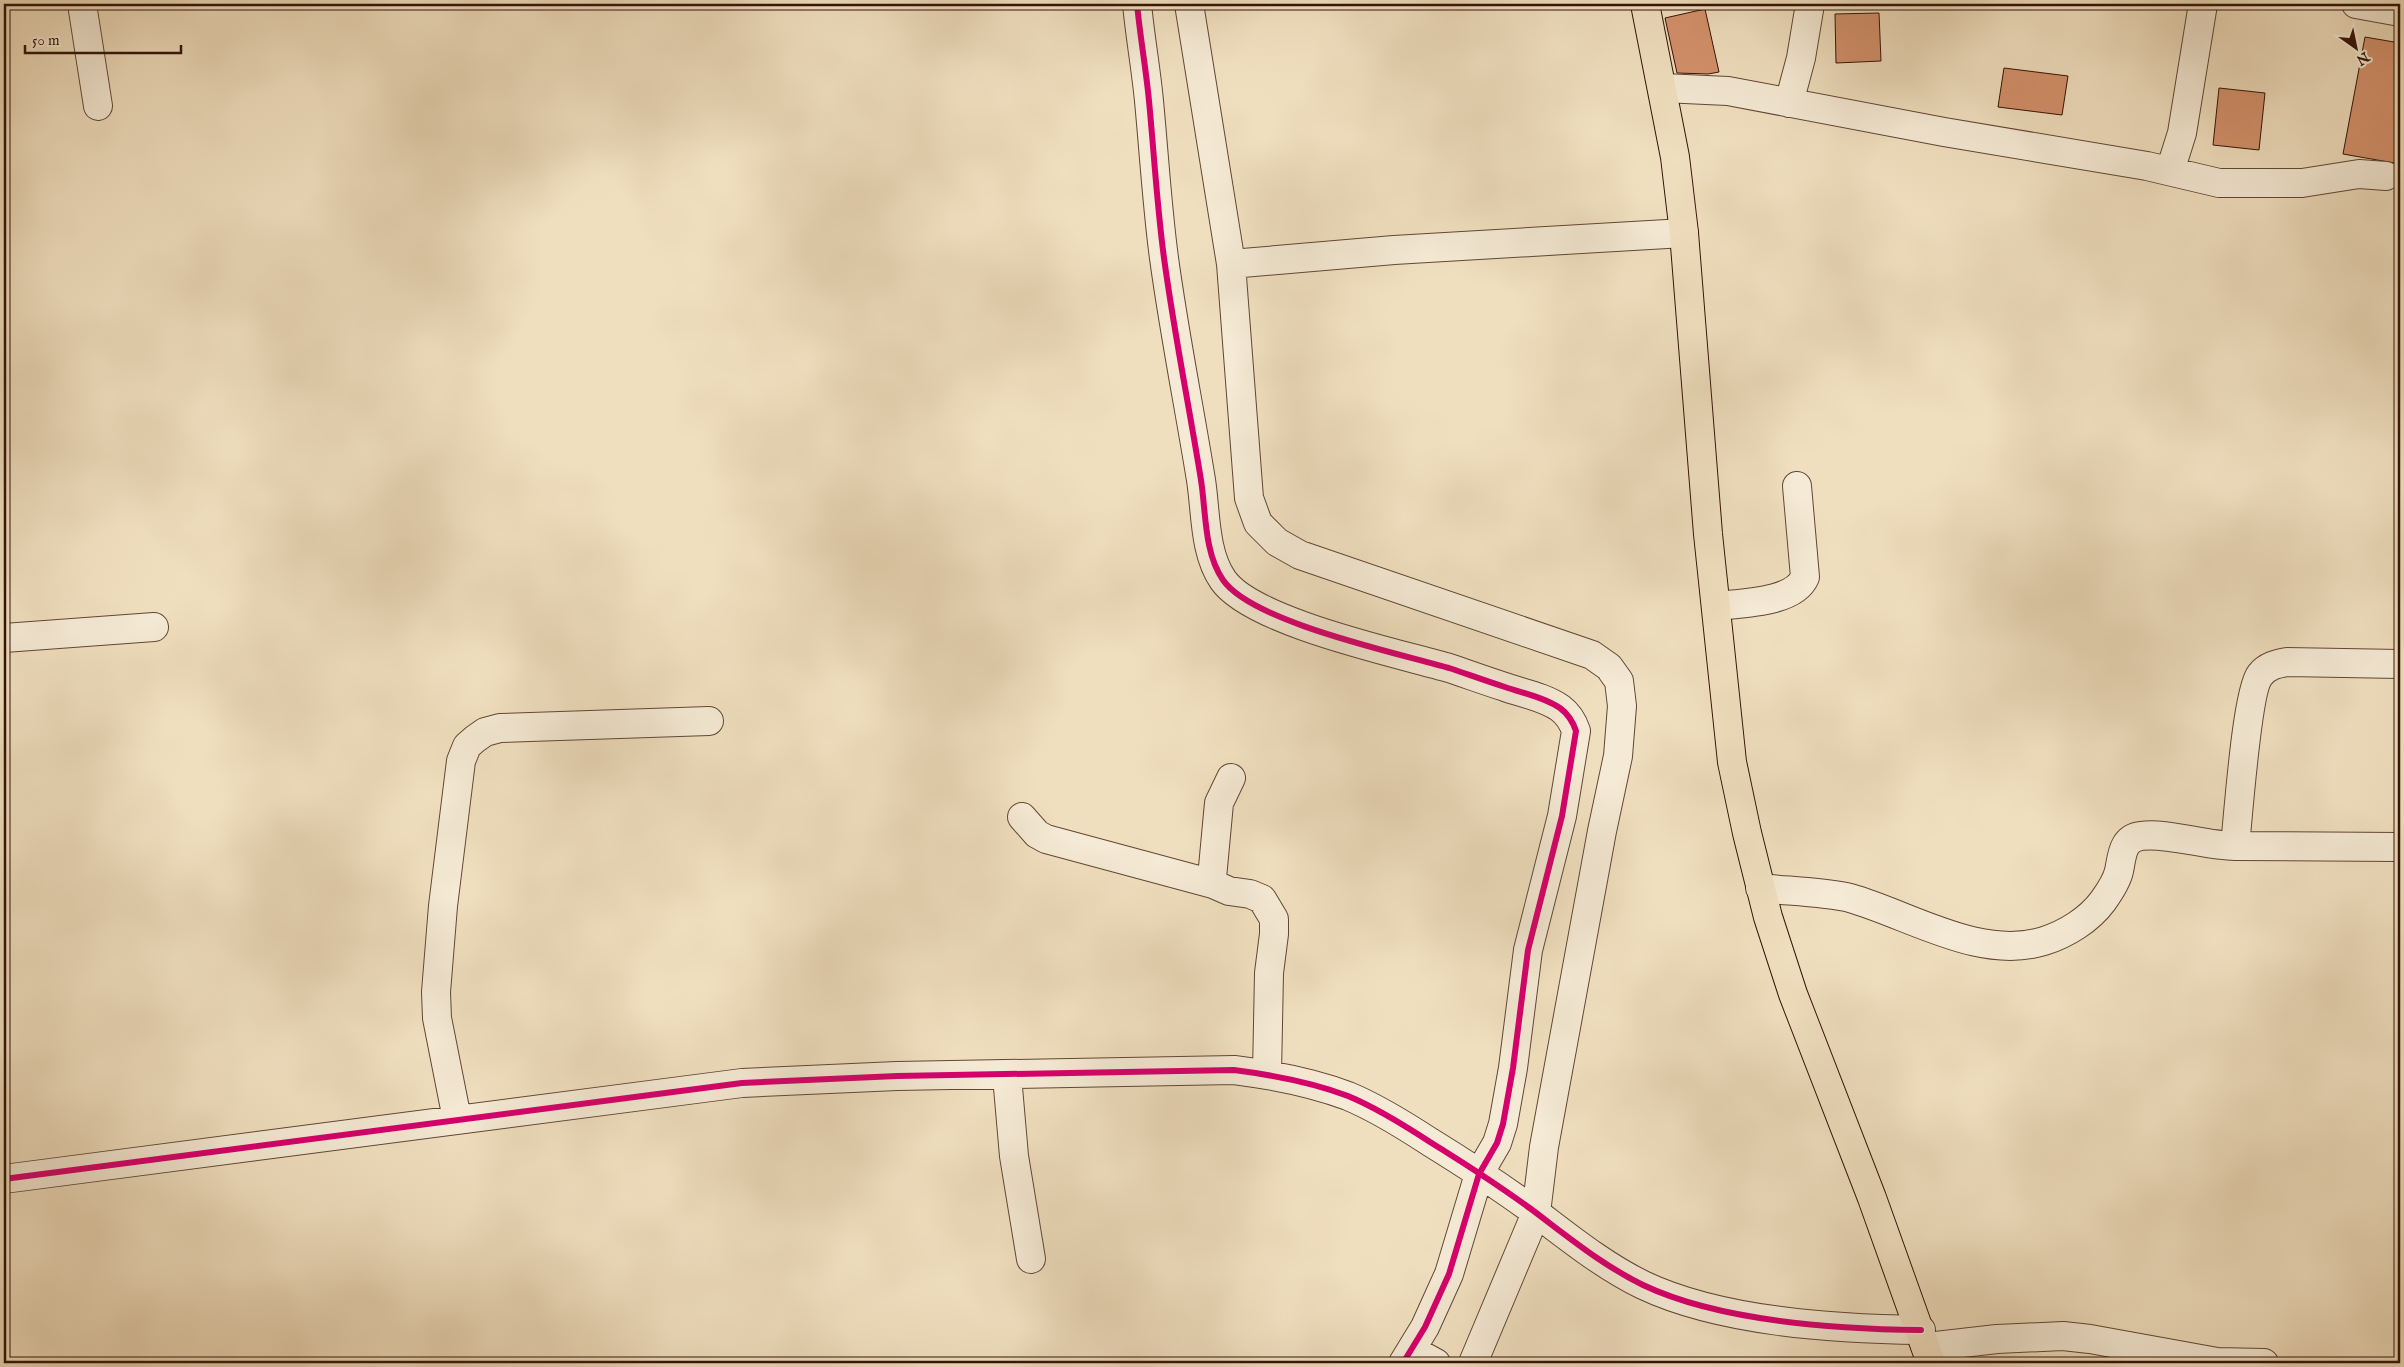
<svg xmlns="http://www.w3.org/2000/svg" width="2404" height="1367" viewBox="0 0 2404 1367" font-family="'IM FELL English',serif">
<rect width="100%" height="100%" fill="#f0dfbf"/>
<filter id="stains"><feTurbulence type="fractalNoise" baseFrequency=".004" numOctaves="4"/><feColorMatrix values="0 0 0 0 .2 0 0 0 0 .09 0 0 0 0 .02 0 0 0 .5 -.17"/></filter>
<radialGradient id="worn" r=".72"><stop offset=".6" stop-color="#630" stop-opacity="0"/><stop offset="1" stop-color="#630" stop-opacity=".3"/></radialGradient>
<path fill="#d4926d" stroke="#331406" d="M 1705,9 L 1719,72 L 1708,74 L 1677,73 L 1665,18 Z
M 1879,13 L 1881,61 L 1836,63 L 1835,14 Z
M 2365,37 L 2400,43 L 2400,164 L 2343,154 Z
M 2004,68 L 2068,76 L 2062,115 L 1998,107 Z
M 2219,88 L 2265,93 L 2259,150 L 2213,145 Z"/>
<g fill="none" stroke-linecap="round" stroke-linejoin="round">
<defs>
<path id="minor" d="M 82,4 L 98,106
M 1137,4 C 1140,36 1146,69 1149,101 C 1154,153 1157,206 1164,258 C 1174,332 1189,406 1201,480 C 1206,512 1204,553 1223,580 C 1252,622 1397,653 1449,668 C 1467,674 1486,681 1505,687 C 1522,693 1544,697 1560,708 C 1568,714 1573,722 1576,731 L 1562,816 L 1528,950 L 1513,1068 L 1503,1124 L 1497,1143 L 1479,1174 L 1449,1274 L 1425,1327 L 1403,1363
M 1189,4 L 1231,264 L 1394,250 L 1684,233
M 2356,4 L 2400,12
M 1663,88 L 1728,91 L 1944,132 L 2147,166 L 2219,183 L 2302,183 L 2359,174 L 2386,176
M 1789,103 L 1801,58 L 1810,4
M 2170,171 L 2182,133 L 2203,4
M 1231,264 L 1249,498 L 1258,523 L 1277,542 L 1300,555 L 1592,655 L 1609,667 L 1619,681 L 1622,706 L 1618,756 L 1602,831 L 1544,1147 L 1536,1213 L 1473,1363
M 1716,606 C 1741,603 1794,603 1805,577 L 1797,486
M 4,638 L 154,627
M 1231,778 L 1219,803 L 1212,878 L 1213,884 L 1229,891 L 1250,894 L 1262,899 L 1274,919 L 1274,934 L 1269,973 L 1267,1074
M 1022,817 L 1037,834 L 1046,839 L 1213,884
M 2235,846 L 2400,847
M 1760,888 C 1786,891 1826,892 1850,898 C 1910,915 1980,961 2044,941 C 2066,934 2089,920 2103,901 C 2108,894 2117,880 2119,871 C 2122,857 2122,838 2141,836 C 2166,832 2206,846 2235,846 C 2238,818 2247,691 2260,675 C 2267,666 2276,664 2287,662 L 2400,664
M 1007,1076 L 1014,1156 L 1031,1259
M 457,1119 L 437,1018 L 436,992 L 443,906 L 461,761 L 467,746 L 475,739 L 485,732 L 500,728 L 709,721
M 4,1179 L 742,1083 L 897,1076 L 1234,1070 C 1273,1075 1311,1082 1348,1096 C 1377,1108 1404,1125 1430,1142 C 1464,1163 1498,1185 1531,1209 C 1567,1236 1602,1265 1643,1285 C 1721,1322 1835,1329 1921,1330
M 1927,1347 L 1997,1339 L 2063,1336 L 2090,1339 L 2217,1362 L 2264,1363
M 1412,1350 L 1436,1363"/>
<path id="major" d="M 1645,4 L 1675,157 L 1684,233 L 1708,534 L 1732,762 L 1747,833 L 1768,917 L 1793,994 L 1872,1198 L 1931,1363"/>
</defs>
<use href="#minor" stroke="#624734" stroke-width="30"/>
<use href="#major" stroke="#331406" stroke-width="30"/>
<use href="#minor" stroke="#f5ead5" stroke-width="28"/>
<use href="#major" stroke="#f0dfbf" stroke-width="28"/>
<defs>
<path id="cycleway" d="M 1137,4 C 1140,36 1146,69 1149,101 C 1154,153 1157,206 1164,258 C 1174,332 1189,406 1201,480 C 1206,512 1204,553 1223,580 C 1252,622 1397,653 1449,668 C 1467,674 1486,681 1505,687 C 1522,693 1544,697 1560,708 C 1568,714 1573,722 1576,731 L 1562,816 L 1528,950 L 1513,1068 L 1503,1124 L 1497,1143 L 1479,1174 L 1449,1274 L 1425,1327 L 1403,1363
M 4,1179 L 742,1083 L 897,1076 L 1234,1070 C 1273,1075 1311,1082 1348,1096 C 1377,1108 1404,1125 1430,1142 C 1464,1163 1498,1185 1531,1209 C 1567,1236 1602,1265 1643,1285 C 1721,1322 1835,1329 1921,1330"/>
</defs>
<use href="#cycleway" stroke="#f5ead5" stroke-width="9"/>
<use href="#cycleway" stroke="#d6006c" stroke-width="6"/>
</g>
<rect width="2404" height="1367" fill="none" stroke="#f0dfbf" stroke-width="20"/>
<rect x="5" y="5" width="2394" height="1357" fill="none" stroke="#331406" stroke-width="2.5"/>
<rect x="10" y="10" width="2384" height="1347" fill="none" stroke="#331406"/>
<g transform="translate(2356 48) rotate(147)" stroke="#f5ead5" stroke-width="4" paint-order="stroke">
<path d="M0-4L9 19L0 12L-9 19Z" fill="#331406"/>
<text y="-8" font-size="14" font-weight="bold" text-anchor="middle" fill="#331406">N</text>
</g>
<path d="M25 45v8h156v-8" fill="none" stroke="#331406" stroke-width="2.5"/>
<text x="32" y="45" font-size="15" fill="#331406" stroke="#f5ead5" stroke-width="4" paint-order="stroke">50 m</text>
<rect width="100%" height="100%" filter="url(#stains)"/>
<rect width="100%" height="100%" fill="url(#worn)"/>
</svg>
